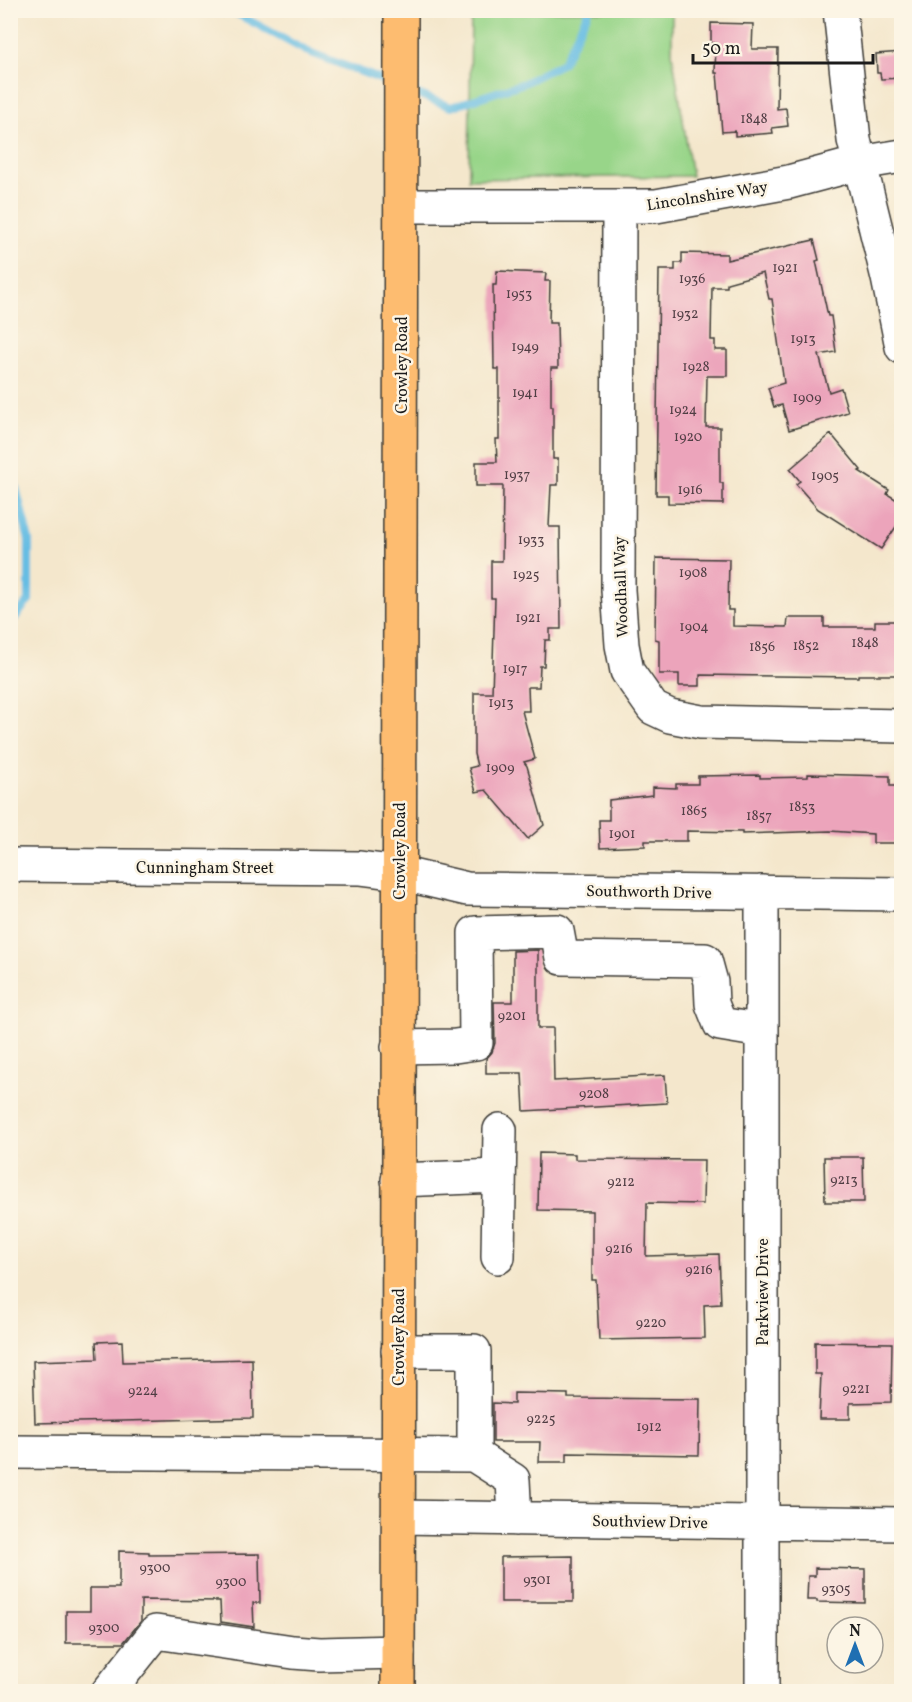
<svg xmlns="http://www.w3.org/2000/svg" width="912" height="1702" viewBox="0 0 912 1702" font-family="Vollkorn,serif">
<rect width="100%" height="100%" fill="#fcf5e5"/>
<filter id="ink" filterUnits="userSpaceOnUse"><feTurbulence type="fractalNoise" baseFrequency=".0167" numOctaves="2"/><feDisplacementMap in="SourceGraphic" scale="12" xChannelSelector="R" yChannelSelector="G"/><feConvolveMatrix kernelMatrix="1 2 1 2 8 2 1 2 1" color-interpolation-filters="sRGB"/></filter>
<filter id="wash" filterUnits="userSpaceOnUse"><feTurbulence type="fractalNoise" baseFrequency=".008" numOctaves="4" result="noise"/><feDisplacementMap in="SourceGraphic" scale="24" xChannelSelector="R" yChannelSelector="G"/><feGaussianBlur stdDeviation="1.35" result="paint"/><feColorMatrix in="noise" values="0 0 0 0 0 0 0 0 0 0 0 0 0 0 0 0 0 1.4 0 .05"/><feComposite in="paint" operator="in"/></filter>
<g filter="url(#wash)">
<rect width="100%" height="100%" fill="#f4e7cc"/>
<path fill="#98d589" stroke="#5a7852" stroke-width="1.5" d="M 471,11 L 672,11 L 672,52 L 692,176 L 469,179 Z"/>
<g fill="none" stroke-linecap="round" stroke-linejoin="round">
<path stroke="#66bde3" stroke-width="8" d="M 230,10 L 306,51 L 393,84
M 410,91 L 451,107 L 524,83 L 563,63 L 589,10
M 10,464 L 29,540 L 29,600 L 10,624"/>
</g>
<g id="blocks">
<path fill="#eca4bb" d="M 711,23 L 753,24 L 752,49 L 778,49 L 777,109 L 786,108 L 788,126 L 772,128 L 773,133 L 735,136 L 735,131 L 722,132 L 717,73 L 715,73 L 716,43 L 711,43 Z
M 902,52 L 902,78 L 881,79 L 880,73 L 877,73 L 876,54 Z
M 814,240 L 819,260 L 816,261 L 828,316 L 831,316 L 836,352 L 819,355 L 829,392 L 841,388 L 848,412 L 789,430 L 782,405 L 774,407 L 768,388 L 784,383 L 772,299 L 769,299 L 763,273 L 727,283 L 727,287 L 712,287 L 711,340 L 715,340 L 715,350 L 727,350 L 727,376 L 707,376 L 706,427 L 720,427 L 720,483 L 723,483 L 723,504 L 668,503 L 668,495 L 656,495 L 659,270 L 675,270 L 675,263 L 682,263 L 682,253 L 727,254 L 727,260 Z
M 497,271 L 546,273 L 545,281 L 550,281 L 549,323 L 557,323 L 558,368 L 551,368 L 551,406 L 553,406 L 553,459 L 558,459 L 558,485 L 551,485 L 549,527 L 560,527 L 561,629 L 550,629 L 550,640 L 545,640 L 544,666 L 540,666 L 539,687 L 528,687 L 529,711 L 522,711 L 535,759 L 524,762 L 527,766 L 544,825 L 528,839 L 486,790 L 476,792 L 469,768 L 477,766 L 474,754 L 474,693 L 492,693 L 495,598 L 491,598 L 491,561 L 502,561 L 503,486 L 476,486 L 476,462 L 497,462 L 496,439 L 499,439 L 499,369 L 494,369 L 493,285 L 496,285 Z
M 831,434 L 861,470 L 859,471 L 889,490 L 887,494 L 902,503 L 902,518 L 881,549 L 818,509 L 796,484 L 800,481 L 790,469 Z
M 656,558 L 729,559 L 728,610 L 733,610 L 733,626 L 787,627 L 788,618 L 824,618 L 824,627 L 875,627 L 875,621 L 902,621 L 902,675 L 858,675 L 858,677 L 700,675 L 700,686 L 679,686 L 679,674 L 659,674 L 659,640 L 655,639 Z
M 808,774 L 890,776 L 890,786 L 902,786 L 902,843 L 873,843 L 873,834 L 830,831 L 742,834 L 742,832 L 687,831 L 687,841 L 645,841 L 645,846 L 600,848 L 599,820 L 609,820 L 609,800 L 653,795 L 653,787 L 676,788 L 676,784 L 698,784 L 698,776 L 760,775 L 760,778 L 808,777 Z
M 538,950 L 538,1028 L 553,1028 L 554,1081 L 665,1075 L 667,1103 L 524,1111 L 522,1073 L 486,1073 L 486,1059 L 492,1052 L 495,1043 L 494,1002 L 513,1002 L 513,951 Z
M 539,1153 L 575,1154 L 575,1159 L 704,1160 L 703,1204 L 647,1203 L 646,1256 L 719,1254 L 721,1304 L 704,1305 L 705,1338 L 599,1340 L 596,1280 L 592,1280 L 592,1211 L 538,1210 Z
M 824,1157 L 863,1157 L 864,1202 L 825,1202 Z
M 122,1341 L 123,1362 L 252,1359 L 253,1418 L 35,1423 L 33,1361 L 97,1359 L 96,1342 Z
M 815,1342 L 892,1343 L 891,1402 L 850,1403 L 850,1419 L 819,1419 L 821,1374 L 815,1374 Z
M 514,1393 L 568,1394 L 568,1398 L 700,1399 L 699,1455 L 567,1453 L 567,1462 L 539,1462 L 540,1442 L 493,1442 L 493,1403 L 514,1404 Z
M 119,1551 L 149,1552 L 149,1555 L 259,1554 L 260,1603 L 253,1603 L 254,1627 L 221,1622 L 220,1601 L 141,1600 L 141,1621 L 123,1643 L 66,1643 L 66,1611 L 90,1611 L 90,1588 L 119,1588 Z
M 573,1556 L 573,1602 L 501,1602 L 501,1557 Z
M 815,1568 L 865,1569 L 865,1603 L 817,1602 L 817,1600 L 807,1600 L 808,1576 L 815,1576 Z"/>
</g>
</g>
<g filter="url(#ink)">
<use href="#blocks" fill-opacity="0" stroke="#3c3a36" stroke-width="1.5"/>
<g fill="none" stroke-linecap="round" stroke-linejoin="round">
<defs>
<path id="minor" d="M 840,10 L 854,140 L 888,278 L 902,347
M 401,206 L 656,206 L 789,182 L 860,163 L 902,156
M 619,206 L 618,590 L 622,645 L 627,671 L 653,708 L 670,716 L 701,722 L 902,726
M 10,865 L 360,868 L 399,873 L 467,889 L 902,894
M 398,1047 L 455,1046 L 476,1043 L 475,933 L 557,931 L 562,958 L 705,960 L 711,982 L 712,1004 L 720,1024 L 762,1031
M 398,1180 L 498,1176
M 498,1257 L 500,1130
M 10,1452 L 474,1455 L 474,1351 L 398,1351
M 474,1455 L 513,1480 L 515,1519
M 398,1517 L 902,1524
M 108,1692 L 156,1632 L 293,1652 L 319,1654 L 398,1652
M 762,1692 L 762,892"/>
<path id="major" d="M 398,1692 L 401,10"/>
</defs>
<use href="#minor" stroke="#3c3a36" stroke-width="36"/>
<use href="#major" stroke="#3c3a36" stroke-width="36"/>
<use href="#minor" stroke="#fff" stroke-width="33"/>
<use href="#major" stroke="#fdbc6f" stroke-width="33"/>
</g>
</g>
<g text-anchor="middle" stroke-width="5" stroke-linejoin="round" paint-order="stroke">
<g font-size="14" fill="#503e44">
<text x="754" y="123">1848</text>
<text x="785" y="272">1921</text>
<text x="692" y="283">1936</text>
<text x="519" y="298">1953</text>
<text x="685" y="318">1932</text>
<text x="803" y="343">1913</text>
<text x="525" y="351">1949</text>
<text x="696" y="371">1928</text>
<text x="525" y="397">1941</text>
<text x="807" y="402">1909</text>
<text x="683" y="414">1924</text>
<text x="688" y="441">1920</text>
<text x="517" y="479">1937</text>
<text x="825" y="480">1905</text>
<text x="690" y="494">1916</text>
<text x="531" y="544">1933</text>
<text x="693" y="577">1908</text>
<text x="526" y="579">1925</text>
<text x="528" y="622">1921</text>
<text x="694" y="631">1904</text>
<text x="865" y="647">1848</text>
<text x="806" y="650">1852</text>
<text x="762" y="651">1856</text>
<text x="515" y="673">1917</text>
<text x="501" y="707">1913</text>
<text x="500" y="772">1909</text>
<text x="802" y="811">1853</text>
<text x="694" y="815">1865</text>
<text x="759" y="820">1857</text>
<text x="622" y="838">1901</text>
<text x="512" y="1020">9201</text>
<text x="594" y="1098">9208</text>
<text x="844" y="1184">9213</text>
<text x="621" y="1186">9212</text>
<text x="619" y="1253">9216</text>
<text x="699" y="1274">9216</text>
<text x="651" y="1327">9220</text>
<text x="856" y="1393">9221</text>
<text x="143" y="1395">9224</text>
<text x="541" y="1423">9225</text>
<text x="649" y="1431">1912</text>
<text x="155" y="1572">9300</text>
<text x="537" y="1584">9301</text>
<text x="231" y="1586">9300</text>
<text x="836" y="1593">9305</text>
<text x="104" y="1632">9300</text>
</g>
<g font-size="16" fill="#1c1c1c" stroke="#fcf5e5">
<text transform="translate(707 195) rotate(-9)" y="6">Lincolnshire Way</text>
<text transform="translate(401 365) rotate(-90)" y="6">Crowley Road</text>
<text transform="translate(620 587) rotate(-92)" y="6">Woodhall Way</text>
<text transform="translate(399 851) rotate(-90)" y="6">Crowley Road</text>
<text x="205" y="873">Cunningham Street</text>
<text transform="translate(649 891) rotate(1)" y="6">Southworth Drive</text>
<text transform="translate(762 1292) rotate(-90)" y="6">Parkview Drive</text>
<text transform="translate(398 1337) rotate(-90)" y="6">Crowley Road</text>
<text transform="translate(650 1521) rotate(1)" y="6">Southview Drive</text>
</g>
</g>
<rect width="912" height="1702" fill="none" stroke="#fcf5e5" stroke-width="36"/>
<g transform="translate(855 1645)"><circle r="28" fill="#fcf5e5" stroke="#a29e95" stroke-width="1.5"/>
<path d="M0-4.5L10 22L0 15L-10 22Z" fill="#1f6fb2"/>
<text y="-9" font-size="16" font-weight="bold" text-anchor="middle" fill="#1c1c1c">N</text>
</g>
<path d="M693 54v9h180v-9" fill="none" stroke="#1c1c1c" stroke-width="3"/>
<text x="702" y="54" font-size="18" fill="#1c1c1c" stroke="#fcf5e5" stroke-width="4.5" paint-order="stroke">50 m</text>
</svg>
